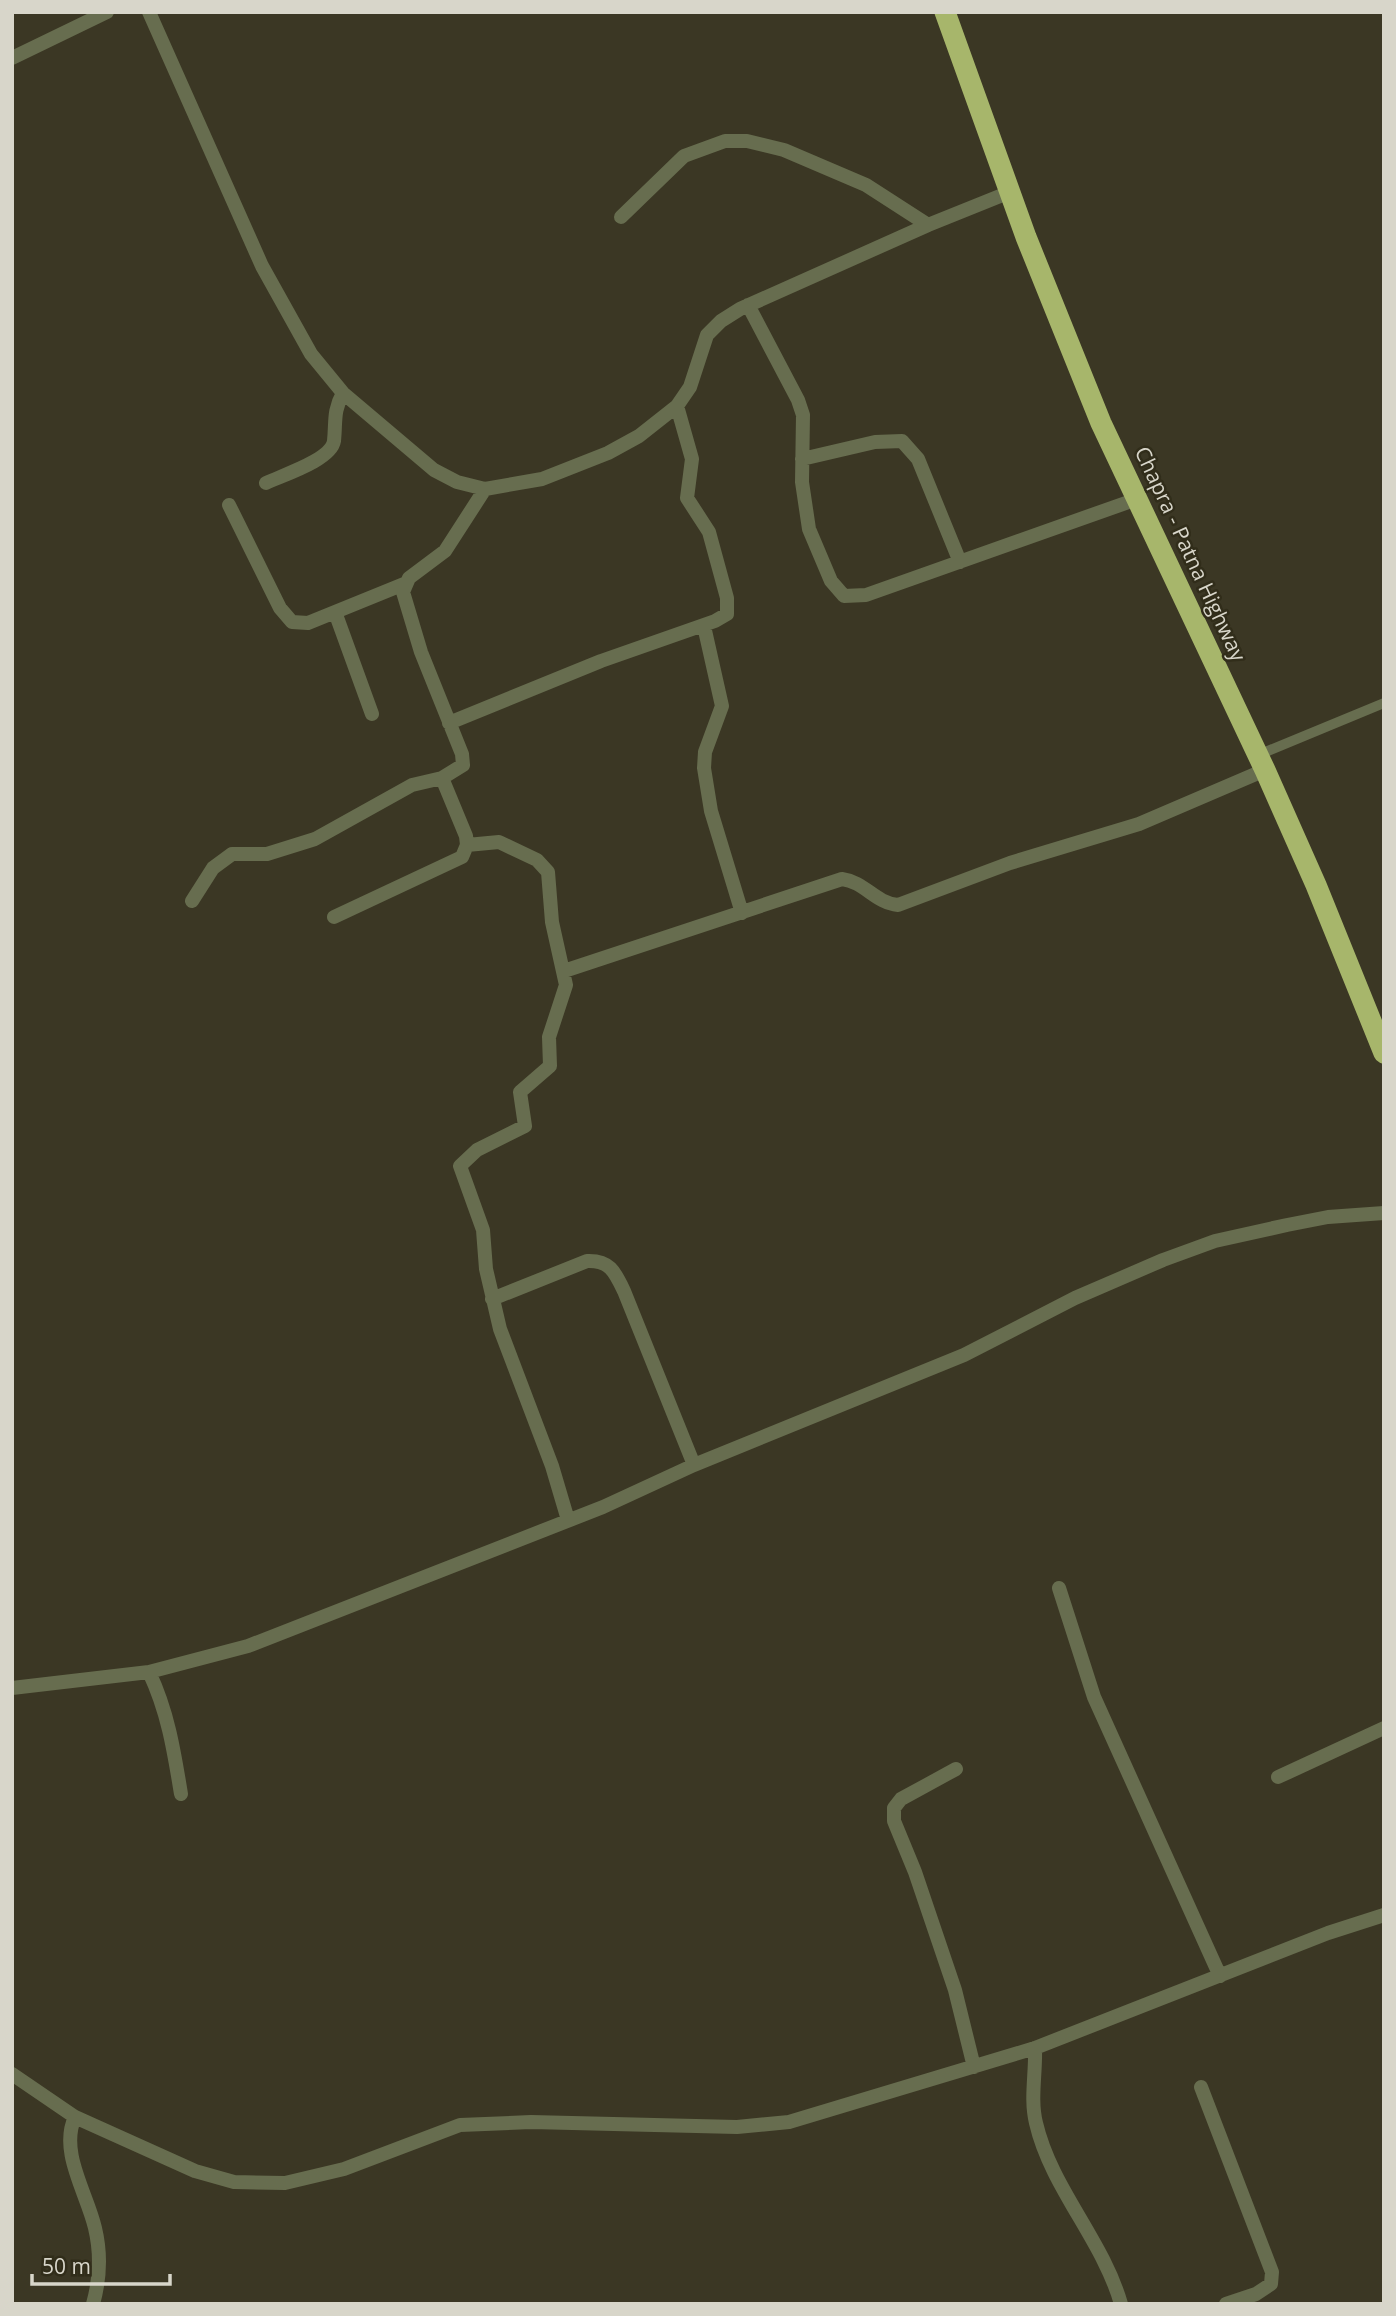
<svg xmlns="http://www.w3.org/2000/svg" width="1396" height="2316" viewBox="0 0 1396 2316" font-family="'Open Sans',sans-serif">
<rect width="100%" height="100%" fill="#3b3724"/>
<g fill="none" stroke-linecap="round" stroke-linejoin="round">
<path stroke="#676d4f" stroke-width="10" d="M 1258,755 L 1384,703"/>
<path stroke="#676d4f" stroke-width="14" d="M 149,12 L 262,266 L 311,354 L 343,393 L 434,470 L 457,482 L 485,489 L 542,479 L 608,453 L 639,436 L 677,406 L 690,387 L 707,335 L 721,321 L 740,309 L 928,225 L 1010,192
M 12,58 L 107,12
M 621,217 L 684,156 L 725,141 L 747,141 L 784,150 L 866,185 L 928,225
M 748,305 L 798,400 L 803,415 L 802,482 L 809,529 L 831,581 L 844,596 L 866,595 L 1137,499
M 802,459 L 875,442 L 902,441 L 918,459 L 960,562
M 266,483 C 283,475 331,460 334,441 C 336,422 333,411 343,393
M 229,505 L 280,608 L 292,622 L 308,623 L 404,584
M 335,612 L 372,714
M 704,626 L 722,706 L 705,752 L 704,768 L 711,811 L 742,913
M 449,723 L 601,661 L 715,621 L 727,614 L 727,598 L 709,532 L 687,498 L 692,459 L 677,406
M 467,845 L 499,842 L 537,860 L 548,872 L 552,922 L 566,985 L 549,1037 L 550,1066 L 520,1092 L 525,1126 L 477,1150 L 460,1166 L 483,1230 L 486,1269 L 500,1329 L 552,1466 L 568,1520
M 192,901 L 213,868 L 232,854 L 267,854 L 315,839 L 412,785 L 442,778 L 463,765 L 462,754 L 421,652 L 403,592 L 409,578 L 445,551 L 485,489
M 334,917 L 462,857 L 467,845 L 466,836 L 442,778
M 564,971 L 842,879 C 865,882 875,903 898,905 L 1010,863 L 1139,824 L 1265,770
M 492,1299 L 587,1261 C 610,1260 615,1272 624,1291 L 694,1465
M 1059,1588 L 1094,1697 L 1220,1976
M 149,1672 C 168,1712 174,1751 181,1794
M 12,1688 L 149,1672 L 248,1646 L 603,1507 L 694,1465 L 964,1355 L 1075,1298 L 1163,1260 L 1215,1241 L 1287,1225 L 1328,1217 L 1384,1213
M 956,1769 L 901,1799 L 894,1808 L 894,1821 L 915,1872 L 955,1990 L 974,2067
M 1278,1777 L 1384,1728
M 1035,2048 C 1036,2073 1030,2099 1036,2123 C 1051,2188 1103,2240 1121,2304
M 12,2074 L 75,2117 L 195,2171 L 234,2182 L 285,2183 L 344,2169 L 460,2125 L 531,2122 L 737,2127 L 789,2122 L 1035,2048 L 1328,1933 L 1384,1915
M 1201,2087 L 1272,2272 L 1271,2284 L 1256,2294 L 1226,2304
M 75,2117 C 59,2152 87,2193 95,2228 C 101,2253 100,2279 93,2304"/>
<path stroke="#a7b66b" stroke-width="21" d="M 945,12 L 1026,237 L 1101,423 L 1265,770 L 1316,885 L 1384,1053"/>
</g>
<g text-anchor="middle" stroke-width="5" stroke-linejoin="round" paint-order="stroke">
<g font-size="21" fill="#d8d6ca" stroke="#312d1a">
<text transform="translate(1190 554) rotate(65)" y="7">Chapra - Patna Highway</text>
</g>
</g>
<rect width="1396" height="2316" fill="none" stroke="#d8d6ca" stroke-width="28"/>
<path d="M32 2274v10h138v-10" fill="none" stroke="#d8d6ca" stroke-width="3.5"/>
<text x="42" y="2274" font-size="21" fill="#d8d6ca" stroke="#312d1a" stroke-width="5" paint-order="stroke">50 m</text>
</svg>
